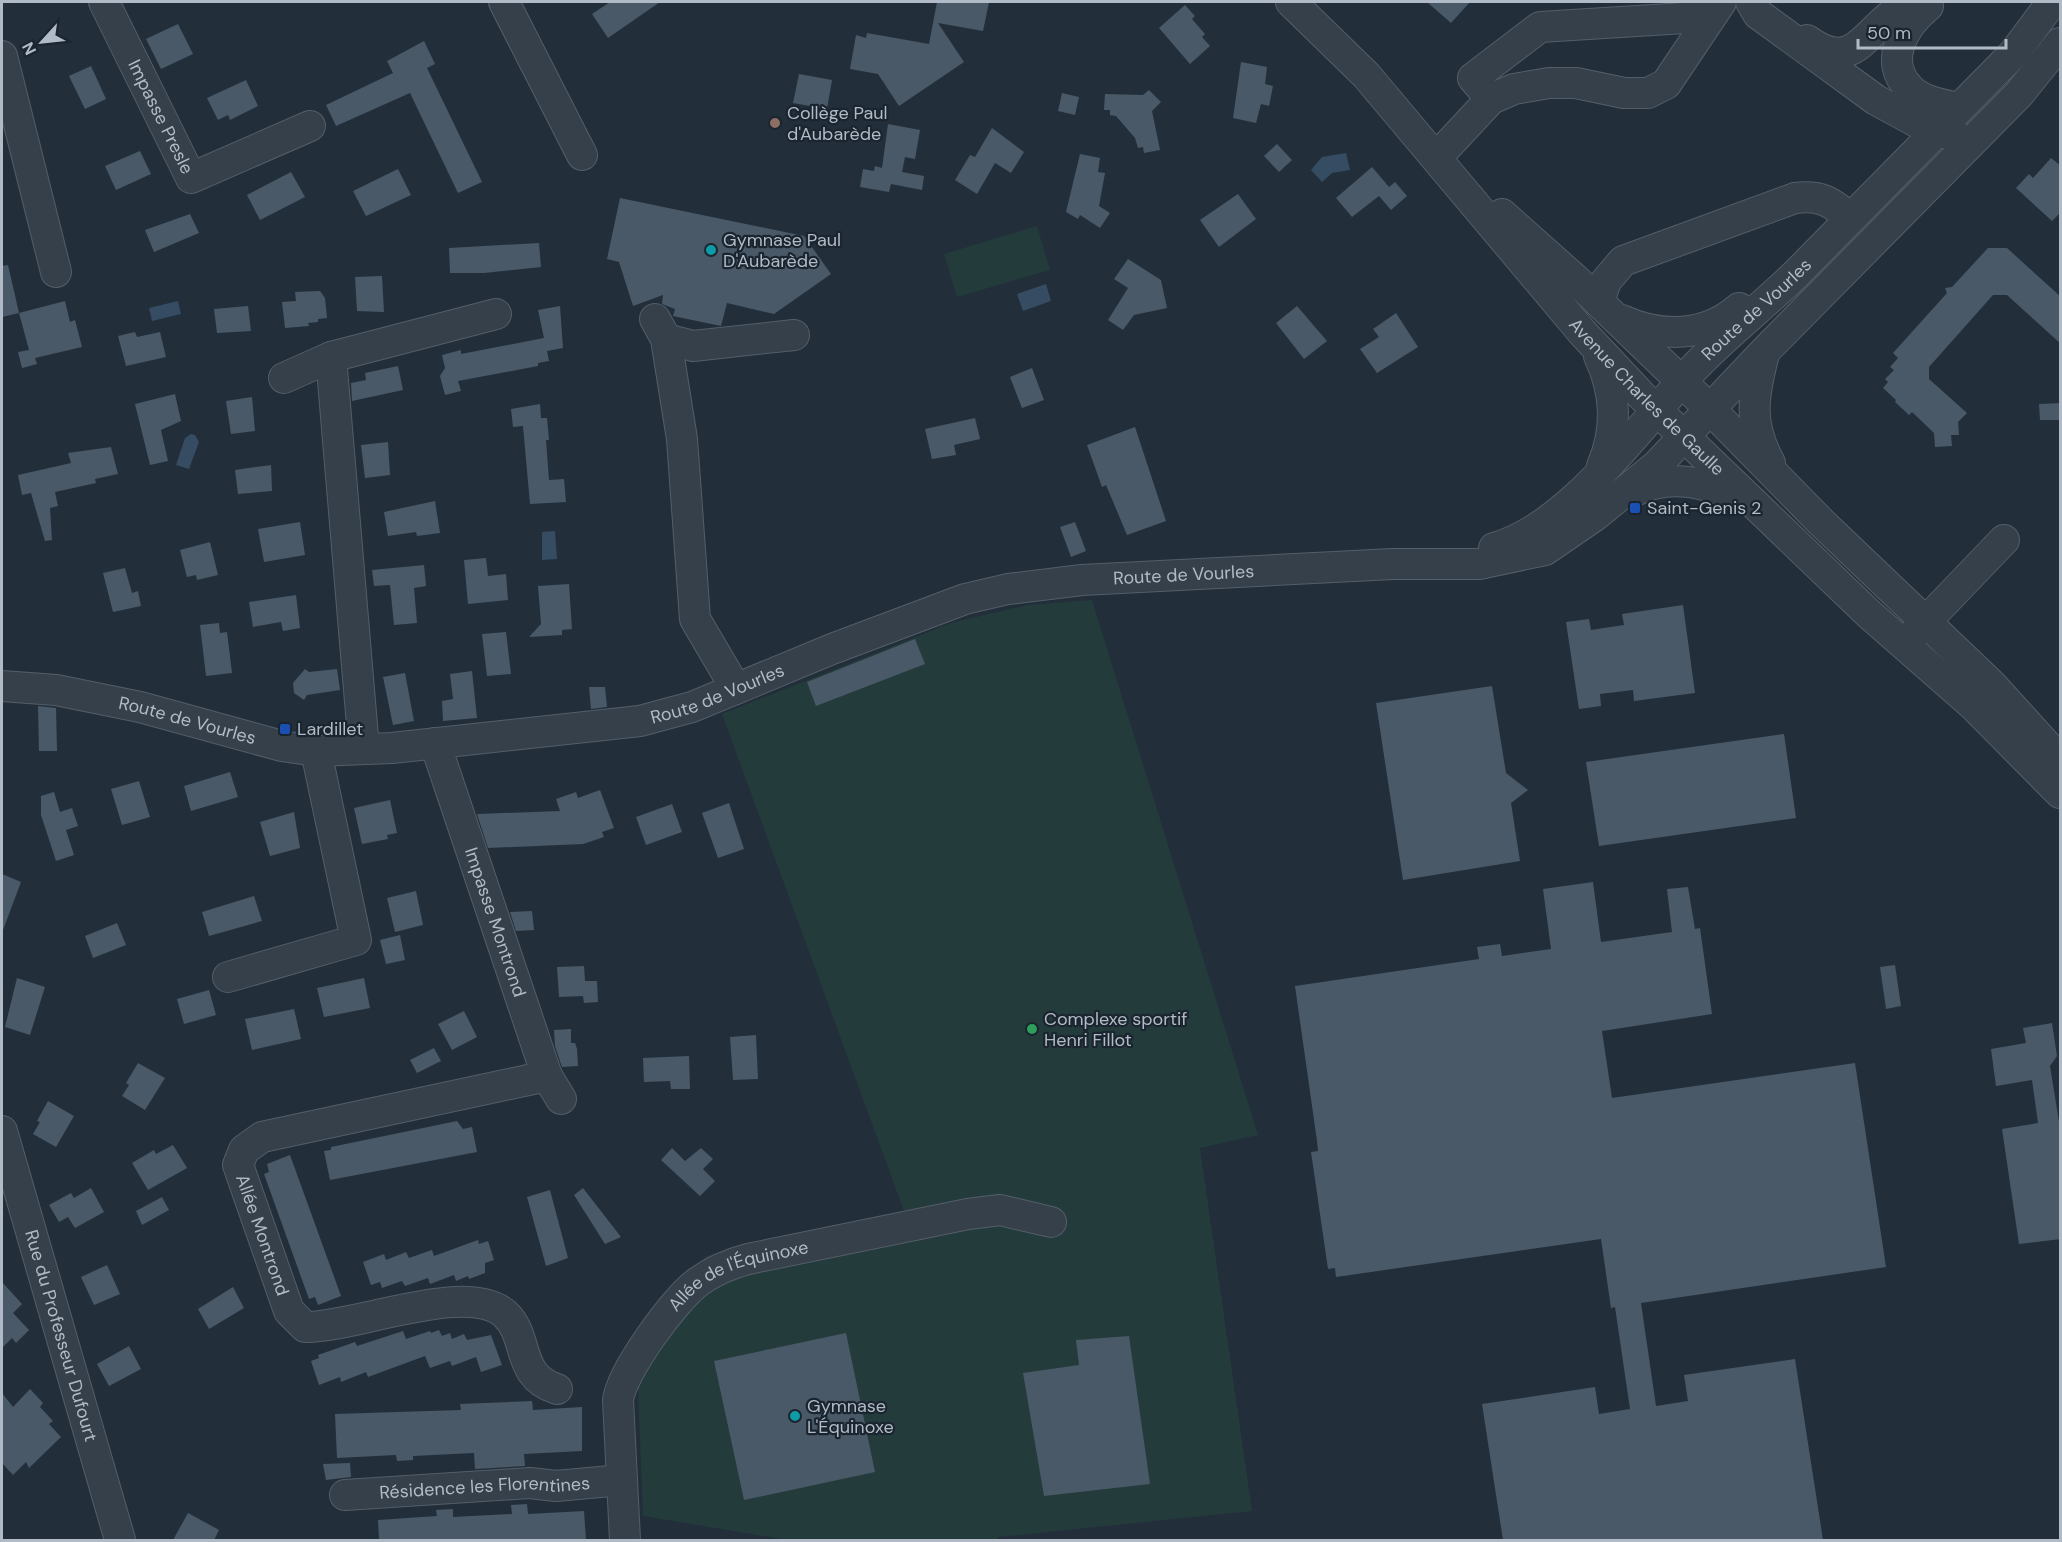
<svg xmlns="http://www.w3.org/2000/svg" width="2062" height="1542" viewBox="0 0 2062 1542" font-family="'DM Sans',sans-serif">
<rect width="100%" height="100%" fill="#222f3b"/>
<path fill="#243b3c" d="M 1037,226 L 1050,270 L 957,297 L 944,254 Z
M 1092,600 L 1258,1135 L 1200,1148 L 1252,1511 L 998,1537 L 997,1540 L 789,1540 L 643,1516 L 636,1337 L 706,1256 L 904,1211 L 722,714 L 954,622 L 1028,605 Z"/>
<path fill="#354c62" d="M 1346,153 L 1350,170 L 1332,173 L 1322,182 L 1311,170 L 1322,157 Z
M 1046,284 L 1051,301 L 1023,311 L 1017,294 Z
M 178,301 L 181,314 L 152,321 L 149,308 Z
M 191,434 L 195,435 L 199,442 L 189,469 L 176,465 L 185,438 Z
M 555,531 L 557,559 L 542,560 L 542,532 Z"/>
<path fill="#4a5967" d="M 610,2 L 660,2 L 608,38 L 592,14 Z
M 937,2 L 989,2 L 983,31 L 938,23 L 964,62 L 899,106 L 878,74 L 850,69 L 856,35 L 866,38 L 867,33 L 929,44 Z
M 1427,2 L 1470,2 L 1451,23 Z
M 1185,5 L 1195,16 L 1192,19 L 1205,34 L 1202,37 L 1210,46 L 1190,64 L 1159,28 Z
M 178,24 L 193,54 L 161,69 L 146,39 Z
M 424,41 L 435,64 L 427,68 L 482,182 L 458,193 L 410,93 L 336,126 L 326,105 L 393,73 L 387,61 Z
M 1241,62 L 1267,67 L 1265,84 L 1273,86 L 1269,106 L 1261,104 L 1256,123 L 1233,118 Z
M 91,66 L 106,99 L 85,109 L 69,76 Z
M 799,74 L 832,80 L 827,109 L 793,103 Z
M 246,80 L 258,106 L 230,120 L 228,115 L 218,120 L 207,98 Z
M 1149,90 L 1161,102 L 1152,111 L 1160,150 L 1144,153 L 1143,147 L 1138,148 L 1135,138 L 1116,116 L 1110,115 L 1110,110 L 1104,110 L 1105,94 L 1143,95 Z
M 1062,93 L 1079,97 L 1075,115 L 1058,111 Z
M 888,124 L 920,130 L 915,159 L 905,157 L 902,172 L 924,176 L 922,190 L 891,184 L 889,192 L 860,187 L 863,169 L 874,171 L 875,166 L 882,168 Z
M 992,128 L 1024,152 L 1011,173 L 995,163 L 977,194 L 955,180 L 970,155 L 975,157 Z
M 1277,144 L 1292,160 L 1279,172 L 1264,156 Z
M 140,151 L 151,174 L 116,190 L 105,166 Z
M 1080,154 L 1100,158 L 1098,172 L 1105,173 L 1099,206 L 1110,213 L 1100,228 L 1080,215 L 1078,219 L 1066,212 Z
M 2051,158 L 2061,166 L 2061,212 L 2052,221 L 2016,188 L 2029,174 L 2033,178 Z
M 1372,167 L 1389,187 L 1395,182 L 1407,196 L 1391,210 L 1379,196 L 1352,217 L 1336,198 Z
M 398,169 L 411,195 L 366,216 L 353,191 Z
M 291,172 L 305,197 L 260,220 L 247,195 Z
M 1238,194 L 1256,219 L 1219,247 L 1200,220 Z
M 620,198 L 804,236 L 831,274 L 774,314 L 727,303 L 721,326 L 673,316 L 675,309 L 662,304 L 663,295 L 633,306 L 619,262 L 607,259 Z
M 190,214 L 199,233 L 154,252 L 145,230 Z
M 539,243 L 541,267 L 484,273 L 450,273 L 449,248 Z
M 1988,248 L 2007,248 L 2061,297 L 2061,344 L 2007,295 L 1993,295 L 1929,367 L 1929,379 L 1967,413 L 1958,422 L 1959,435 L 1951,435 L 1952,446 L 1935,447 L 1934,433 L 1912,412 L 1909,415 L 1895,402 L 1896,400 L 1883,388 L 1888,382 L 1885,379 L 1894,370 L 1890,367 L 1898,358 L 1893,353 L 1947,293 L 1945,288 L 1952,287 Z
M 1128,259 L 1161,280 L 1167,308 L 1134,315 L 1123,330 L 1108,320 L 1128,288 L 1114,279 Z
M 8,265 L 19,313 L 2,317 L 2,266 Z
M 382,276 L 384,312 L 357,311 L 355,277 Z
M 320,291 L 325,298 L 327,318 L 318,319 L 318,322 L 308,323 L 309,326 L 285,328 L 282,302 L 296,301 L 295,292 Z
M 65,301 L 70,322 L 75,320 L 82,347 L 35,358 L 37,364 L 22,368 L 18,352 L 29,350 L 19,313 Z
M 248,306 L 251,331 L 217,333 L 214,309 Z
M 560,306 L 563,348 L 547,351 L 549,361 L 538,363 L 538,366 L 458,381 L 461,391 L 445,395 L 440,376 L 445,368 L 442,355 L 461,350 L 461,354 L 544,338 L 538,310 Z
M 1297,306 L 1327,341 L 1304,359 L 1276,323 Z
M 1396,313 L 1418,347 L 1377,373 L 1360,349 L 1379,337 L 1373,329 Z
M 135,332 L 137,337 L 160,332 L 166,357 L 126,366 L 118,336 Z
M 398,366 L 403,390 L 352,401 L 351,383 L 366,380 L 365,373 Z
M 1032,368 L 1044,400 L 1022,408 L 1010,377 Z
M 175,394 L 181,421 L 161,430 L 168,461 L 150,465 L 135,404 Z
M 252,397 L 255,431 L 231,434 L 226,401 Z
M 2061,403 L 2061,420 L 2040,420 L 2039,404 Z
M 540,404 L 541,418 L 547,418 L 549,440 L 546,440 L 549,480 L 564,479 L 566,502 L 530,504 L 523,426 L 513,427 L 511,409 Z
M 975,418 L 980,439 L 954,445 L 956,455 L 932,459 L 925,429 Z
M 1135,427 L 1166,521 L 1127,535 L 1106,485 L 1102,487 L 1087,445 Z
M 388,442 L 390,475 L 365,478 L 361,445 Z
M 111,447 L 118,474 L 95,479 L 96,483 L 55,492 L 58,506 L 50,508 L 52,540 L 45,541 L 31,493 L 22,495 L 18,475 L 71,463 L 68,453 Z
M 271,465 L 272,491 L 238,494 L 235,470 Z
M 435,501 L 440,533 L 417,536 L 416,532 L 388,536 L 384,512 Z
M 300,522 L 305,555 L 264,562 L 258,529 Z
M 1075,522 L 1086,551 L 1071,557 L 1060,527 Z
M 210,542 L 218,575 L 197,580 L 196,575 L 187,577 L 180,550 Z
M 486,558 L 488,576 L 506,574 L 508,600 L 468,604 L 464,560 Z
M 424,565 L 426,586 L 414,588 L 417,623 L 394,625 L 390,585 L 374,586 L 372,570 Z
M 125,568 L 132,593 L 138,591 L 141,606 L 113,612 L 103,573 Z
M 569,584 L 572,629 L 562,630 L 562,635 L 529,637 L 541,624 L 538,586 Z
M 296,595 L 300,628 L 283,631 L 281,622 L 253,627 L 249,602 Z
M 1683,605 L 1695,693 L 1634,701 L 1633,690 L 1600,694 L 1601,706 L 1579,709 L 1566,622 L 1589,619 L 1591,630 L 1624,625 L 1622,614 Z
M 219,623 L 220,633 L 227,632 L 232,673 L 206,676 L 200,625 Z
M 506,632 L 511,674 L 487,676 L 482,634 Z
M 915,639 L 925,664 L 816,706 L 807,682 Z
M 305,669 L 309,672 L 337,669 L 340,690 L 307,695 L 304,700 L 294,693 L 293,683 Z
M 472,671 L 477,718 L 443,721 L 442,701 L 453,699 L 450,674 Z
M 405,673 L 414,721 L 393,725 L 383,677 Z
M 1492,686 L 1506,773 L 1528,790 L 1511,803 L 1520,861 L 1403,880 L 1376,703 Z
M 589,687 L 605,687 L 607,707 L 591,709 Z
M 38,706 L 56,708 L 57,751 L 39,751 Z
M 1784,734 L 1796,818 L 1599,846 L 1586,762 Z
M 230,772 L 238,797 L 191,811 L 184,786 Z
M 139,781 L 150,817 L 122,825 L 111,789 Z
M 600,790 L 614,828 L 602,832 L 604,837 L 583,844 L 488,848 L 477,814 L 560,811 L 556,799 L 576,792 L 578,798 Z
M 54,792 L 60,812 L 72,808 L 78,826 L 66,830 L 74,855 L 56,861 L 41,815 L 41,796 Z
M 390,800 L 397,833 L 387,835 L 388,839 L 362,844 L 354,808 Z
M 729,803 L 744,849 L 718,858 L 702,813 Z
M 672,804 L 682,832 L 646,845 L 636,817 Z
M 294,812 L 300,848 L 270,856 L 260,822 Z
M 2,874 L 21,882 L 3,930 L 2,930 Z
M 1593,882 L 1601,942 L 1672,932 L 1667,889 L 1688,887 L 1695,929 L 1700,928 L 1712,1014 L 1602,1031 L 1612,1098 L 1855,1063 L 1886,1267 L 1641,1303 L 1656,1406 L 1688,1401 L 1684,1375 L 1795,1359 L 1823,1540 L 1503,1540 L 1482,1404 L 1595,1387 L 1599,1414 L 1630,1409 L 1615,1307 L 1611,1308 L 1601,1239 L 1336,1277 L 1335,1268 L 1328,1269 L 1311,1152 L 1318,1151 L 1317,1141 L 1295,986 L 1479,959 L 1477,947 L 1500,944 L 1502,956 L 1551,949 L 1543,889 Z
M 416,891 L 423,925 L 395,932 L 387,898 Z
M 254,896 L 262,921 L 209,936 L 202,912 Z
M 532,911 L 534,930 L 516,931 L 510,912 Z
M 117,923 L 126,945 L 93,958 L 85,936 Z
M 400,935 L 405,960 L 386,964 L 380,940 Z
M 1895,965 L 1901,1006 L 1886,1009 L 1880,967 Z
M 584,966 L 585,981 L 597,981 L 598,1002 L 584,1003 L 583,996 L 559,997 L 557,967 Z
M 17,978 L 45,987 L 30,1035 L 5,1027 Z
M 364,978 L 370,1008 L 324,1017 L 317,988 Z
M 209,990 L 216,1015 L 184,1024 L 177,999 Z
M 294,1009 L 301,1039 L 252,1050 L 245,1019 Z
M 464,1011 L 477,1037 L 452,1050 L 438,1024 Z
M 2052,1023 L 2057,1056 L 2050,1066 L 2061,1134 L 2061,1239 L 2019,1244 L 2002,1129 L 2038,1123 L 2032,1080 L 1996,1086 L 1991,1049 L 2026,1043 L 2023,1028 Z
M 571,1029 L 571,1043 L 575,1043 L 577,1049 L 578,1066 L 562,1067 L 555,1046 L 554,1030 Z
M 756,1035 L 758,1079 L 733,1080 L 730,1037 Z
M 434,1048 L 441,1061 L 417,1073 L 410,1060 Z
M 689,1056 L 690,1089 L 671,1089 L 670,1081 L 644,1082 L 643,1058 Z
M 138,1063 L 165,1078 L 145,1110 L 122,1096 L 129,1085 L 126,1083 Z
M 48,1101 L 74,1116 L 56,1147 L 33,1134 L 40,1122 L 37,1121 Z
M 457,1121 L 463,1129 L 472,1127 L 477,1152 L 330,1180 L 324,1151 L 331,1150 L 331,1147 Z
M 173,1145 L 187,1168 L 148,1190 L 132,1163 L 154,1150 L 156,1154 Z
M 672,1148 L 685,1161 L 701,1148 L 713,1159 L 703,1169 L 715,1181 L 700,1196 L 661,1160 Z
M 290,1155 L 341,1296 L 318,1305 L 315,1297 L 309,1299 L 264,1174 L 269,1172 L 267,1164 Z
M 91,1188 L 104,1212 L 75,1228 L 68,1217 L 59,1222 L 49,1205 L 71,1193 L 74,1198 Z
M 583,1188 L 621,1237 L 605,1244 L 574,1195 Z
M 550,1190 L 568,1258 L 546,1266 L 527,1197 Z
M 162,1197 L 169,1210 L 142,1225 L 136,1211 Z
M 478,1240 L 479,1244 L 488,1241 L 494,1260 L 485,1263 L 485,1273 L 469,1279 L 468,1276 L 456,1281 L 454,1275 L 430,1284 L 428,1278 L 405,1286 L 402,1281 L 382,1288 L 380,1282 L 371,1285 L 363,1262 L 384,1254 L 386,1260 L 406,1252 L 409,1258 L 432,1250 L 434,1256 Z
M 107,1265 L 120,1294 L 94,1305 L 81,1277 Z
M 2,1282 L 22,1304 L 13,1313 L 29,1330 L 16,1343 L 12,1338 L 2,1348 Z
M 233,1287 L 244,1308 L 209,1329 L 198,1309 Z
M 439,1330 L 442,1336 L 450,1333 L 452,1339 L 464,1334 L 467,1340 L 491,1335 L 502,1365 L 481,1372 L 476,1357 L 452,1366 L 450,1361 L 430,1368 L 425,1356 L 368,1377 L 366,1372 L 341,1382 L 340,1377 L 319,1385 L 311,1361 L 319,1358 L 318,1355 L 355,1342 L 357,1346 L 403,1331 L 406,1339 L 430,1331 L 431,1333 Z
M 846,1333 L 875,1472 L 744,1500 L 714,1361 Z
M 1129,1336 L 1150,1484 L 1044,1496 L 1023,1373 L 1079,1365 L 1076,1340 Z
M 129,1346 L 141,1369 L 109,1386 L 97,1364 Z
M 30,1389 L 43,1403 L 40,1407 L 53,1421 L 49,1424 L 61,1437 L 29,1468 L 26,1462 L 13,1475 L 2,1463 L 2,1393 L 13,1407 Z
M 532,1401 L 533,1410 L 582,1407 L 582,1451 L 524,1454 L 525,1466 L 475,1469 L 474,1453 L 413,1456 L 413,1460 L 397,1461 L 396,1455 L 337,1458 L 335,1414 L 461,1410 L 460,1404 Z
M 350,1463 L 351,1477 L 326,1480 L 323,1464 Z
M 527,1504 L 528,1514 L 584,1511 L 586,1540 L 379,1540 L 378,1520 L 437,1516 L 436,1510 L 453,1509 L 453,1517 L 512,1514 L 511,1505 Z
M 188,1513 L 219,1530 L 214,1540 L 173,1540 Z"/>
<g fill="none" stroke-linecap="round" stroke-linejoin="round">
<defs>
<g id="minor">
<path id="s1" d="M 104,2 L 191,178 L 310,126"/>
<path d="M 504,2 L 582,155"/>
<path id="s2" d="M 1291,2 L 1366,75 L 1582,332 L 1641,395 L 1869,614 L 1974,706 L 2060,793"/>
<path d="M 1751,2 L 1758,14 L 1876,100 L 1935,132 L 1954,134"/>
<path d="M 1928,6 C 1904,26 1882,61 1910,89 C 1921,101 1942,104 1957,108"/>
<path d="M 1807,40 C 1855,75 1865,29 1901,8 C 1907,4 1917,3 1923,2"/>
<path d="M 2,56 L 56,272"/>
<path d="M 1491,99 L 1473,78 L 1540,27 L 1685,18 L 1700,2"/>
<path d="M 1437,157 L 1491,99 L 1514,89 L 1549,83 L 1576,83 L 1624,93 L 1648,93 L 1666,84 L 1721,2"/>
<path d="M 1502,214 L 1576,280 L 1711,410 L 1821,522 L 1991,684 L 2060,760"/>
<path d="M 1599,302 L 1606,281 L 1623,261 L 1795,198 C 1820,195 1832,201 1850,219"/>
<path d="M 655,319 L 666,339 L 682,439 L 695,619 L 736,689"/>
<path d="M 1622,320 C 1661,338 1706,337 1739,308"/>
<path d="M 666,339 L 693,346 L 794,335"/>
<path d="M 1764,354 C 1753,396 1748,423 1770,463"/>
<path d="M 1599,356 C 1616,392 1618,429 1602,466"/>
<path d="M 284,378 L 331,357"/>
<path d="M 1635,491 C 1670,473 1707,482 1741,499"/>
<path id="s3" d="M 1494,548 C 1573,526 1642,421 1698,364 C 1729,332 1763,306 1795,275 L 2014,53 L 2052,2"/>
<path d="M 1911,637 L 2004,540"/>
<path id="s4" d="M 2,686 L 56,690 L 140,707 L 282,746 L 316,751 L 392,748 L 640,721 L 692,707 L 832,649 L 965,599 L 1008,589 L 1082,580 L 1393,564 L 1479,564 L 1545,550 L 1596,515 L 1657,465 L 1765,351 L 2019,94 L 2060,43"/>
<path id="s5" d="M 435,743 L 547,1076 L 561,1099"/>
<path d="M 364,749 L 331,357 L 496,314"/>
<path d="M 228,977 L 356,940 L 316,751"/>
<path id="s6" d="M 547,1076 L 262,1137 L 244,1150 L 238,1165 L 289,1311 L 305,1327 C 354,1328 467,1280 505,1314 C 530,1337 515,1376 557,1389"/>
<path id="s7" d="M 2,1131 L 120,1540"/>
<path id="s8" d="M 345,1495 L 530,1483 L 556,1486 L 622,1480"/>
<path id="s9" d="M 625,1540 L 618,1400 C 622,1371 674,1300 698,1282 C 713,1271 729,1264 748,1259 L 968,1214 L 1000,1210 L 1051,1222"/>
</g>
</defs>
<use href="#minor" stroke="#545e69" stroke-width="32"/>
<use href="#minor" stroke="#36404b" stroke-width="30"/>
</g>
<circle fill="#8d6e63" stroke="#1b2530" stroke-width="2" cx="775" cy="123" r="6"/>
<g fill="#0f9aa8" stroke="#1b2530" stroke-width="2">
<circle cx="711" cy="250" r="6"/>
<circle cx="795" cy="1416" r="6"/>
</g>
<g fill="#1a4fb4" stroke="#1b2530" stroke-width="2">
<rect x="1629" y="502" width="12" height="12" rx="3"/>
<rect x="279" y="723" width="12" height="12" rx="3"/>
</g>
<circle fill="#2e9e5b" stroke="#1b2530" stroke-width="2" cx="1032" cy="1029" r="6"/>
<g text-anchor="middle" stroke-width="4.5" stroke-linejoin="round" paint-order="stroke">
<g font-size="18" fill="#b1bbc7" stroke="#1b2530" text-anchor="start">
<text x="787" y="119">Collège Paul<tspan x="787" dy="21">d'Aubarède</tspan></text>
<text x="723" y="246">Gymnase Paul<tspan x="723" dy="21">D'Aubarède</tspan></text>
<text x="1647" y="514">Saint-Genis 2</text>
<text x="297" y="735">Lardillet</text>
<text x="1044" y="1025">Complexe sportif<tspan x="1044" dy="21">Henri Fillot</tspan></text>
<text x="807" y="1412">Gymnase<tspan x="807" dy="21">L'Équinoxe</tspan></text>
</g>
<g font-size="18" fill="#b1bbc7" stroke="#1b2530">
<text dy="6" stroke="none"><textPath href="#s1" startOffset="128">Impasse Presle</textPath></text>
<text dy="6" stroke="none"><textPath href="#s3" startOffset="358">Route de Vourles</textPath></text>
<text dy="6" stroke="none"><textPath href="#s2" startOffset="532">Avenue Charles de Gaulle</textPath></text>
<text dy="6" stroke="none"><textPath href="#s4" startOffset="1215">Route de Vourles</textPath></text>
<text dy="6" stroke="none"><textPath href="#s4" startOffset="729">Route de Vourles</textPath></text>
<text dy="6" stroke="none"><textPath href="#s4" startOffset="189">Route de Vourles</textPath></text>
<text dy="6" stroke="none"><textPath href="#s5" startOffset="189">Impasse Montrond</textPath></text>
<text dy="6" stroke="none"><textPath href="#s6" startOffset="404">Allée Montrond</textPath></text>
<text dy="6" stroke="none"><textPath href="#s9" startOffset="324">Allée de l'Équinoxe</textPath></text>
<text dy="6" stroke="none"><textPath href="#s7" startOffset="213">Rue du Professeur Dufourt</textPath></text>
<text dy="6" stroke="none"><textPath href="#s8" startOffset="140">Résidence les Florentines</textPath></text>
</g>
</g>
<rect width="2062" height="1542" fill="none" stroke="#b1bbc7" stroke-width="6"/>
<g transform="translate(42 42) rotate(243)" stroke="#1b2530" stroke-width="4.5" paint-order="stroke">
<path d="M0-4.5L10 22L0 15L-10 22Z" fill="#b1bbc7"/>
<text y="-9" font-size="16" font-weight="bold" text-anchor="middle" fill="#b1bbc7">N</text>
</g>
<path d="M1858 39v9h148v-9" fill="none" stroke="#b1bbc7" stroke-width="3"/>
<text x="1867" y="39" font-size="18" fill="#b1bbc7" stroke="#1b2530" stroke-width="4.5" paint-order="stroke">50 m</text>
</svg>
